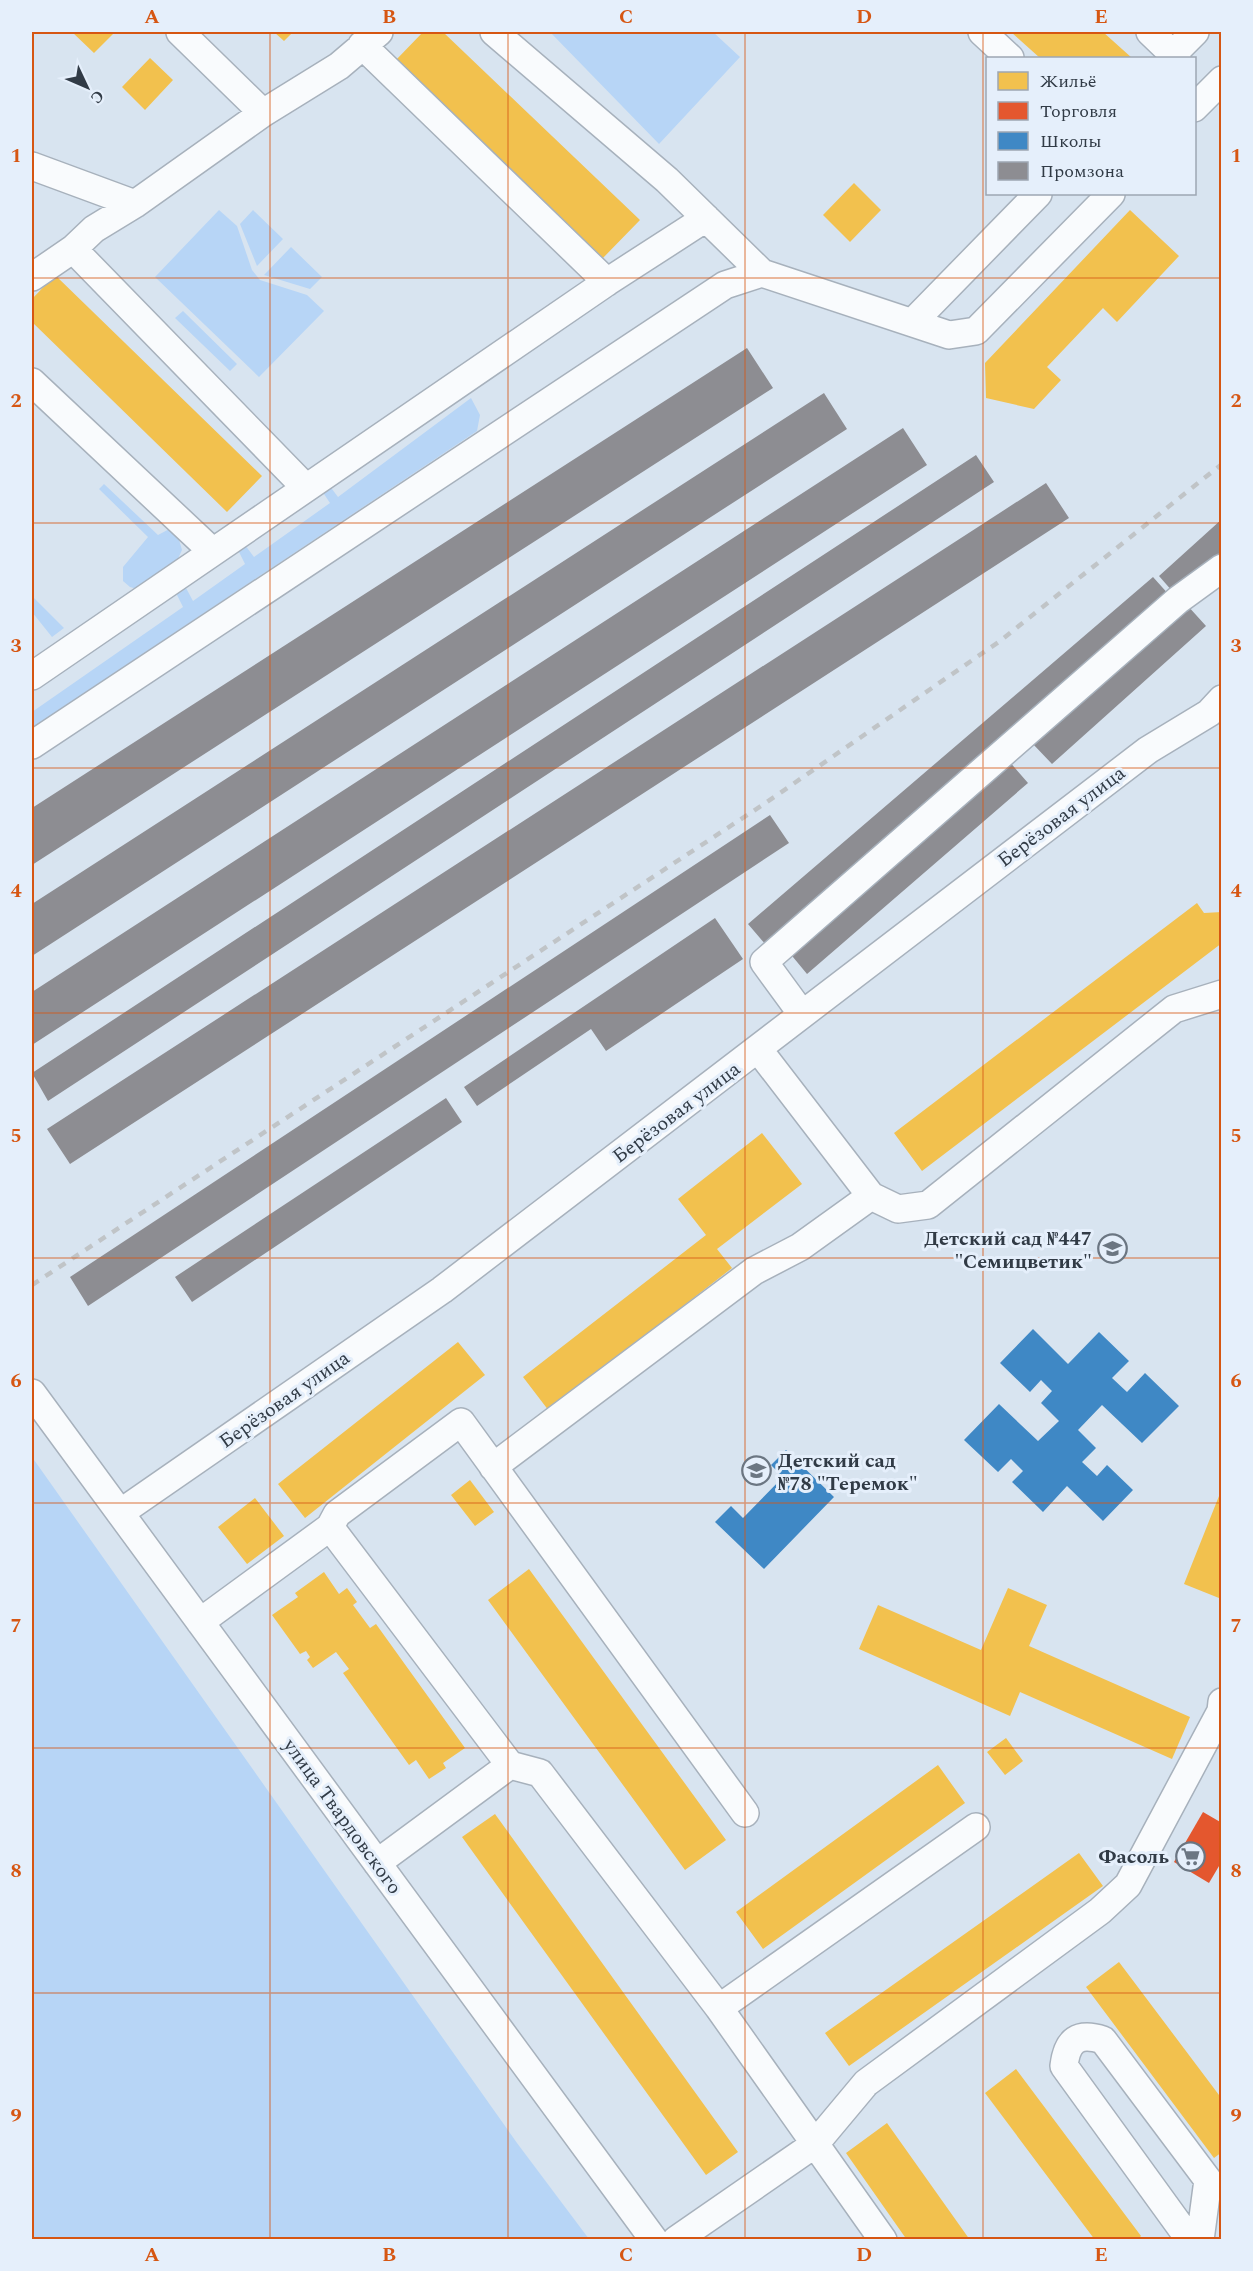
<svg xmlns="http://www.w3.org/2000/svg" width="1253" height="2271" viewBox="0 0 1253 2271" font-family="Spectral,serif">
<rect width="100%" height="100%" fill="#d8e4f0"/>
<path fill="#b7d5f6" d="M 550,32 L 713,32 L 740,57 L 659,144 Z
M 219,210 L 237,226 L 252,270 L 260,280 L 307,295 L 324,311 L 259,377 L 155,277 Z
M 253,210 L 283,239 L 257,266 L 240,224 Z
M 291,247 L 322,277 L 310,289 L 264,275 Z
M 183,311 L 237,364 L 230,371 L 175,318 Z
M 471,398 L 480,415 L 477,431 L 32,728 L 32,712 L 183,607 L 175,591 L 180,588 L 186,588 L 193,601 L 245,564 L 237,548 L 245,545 L 254,557 L 330,503 L 320,488 L 329,485 L 338,497 Z
M 104,484 L 158,535 L 175,526 L 182,550 L 176,563 L 137,589 L 130,587 L 123,581 L 123,567 L 148,537 L 99,489 Z
M 32,596 L 64,628 L 52,637 L 32,612 Z
M 32,1457 L 517,2143 L 589,2239 L 32,2239 Z"/>
<path fill="#f2c14e" d="M 72,32 L 115,32 L 94,53 Z
M 274,32 L 293,32 L 284,41 Z
M 423,32 L 443,32 L 640,220 L 602,259 L 395,61 Z
M 1011,32 L 1103,32 L 1132,58 L 1040,58 Z
M 150,58 L 173,80 L 145,110 L 122,87 Z
M 854,183 L 881,210 L 850,242 L 823,215 Z
M 1130,210 L 1179,256 L 1117,322 L 1103,308 L 1047,367 L 1061,380 L 1034,409 L 986,398 L 985,363 Z
M 55,275 L 262,476 L 227,512 L 32,322 L 32,299 Z
M 1197,903 L 1204,913 L 1222,912 L 1222,943 L 922,1171 L 894,1133 Z
M 762,1133 L 802,1184 L 717,1249 L 732,1268 L 549,1411 L 523,1377 L 706,1235 L 678,1199 Z
M 458,1342 L 485,1375 L 305,1518 L 278,1484 Z
M 470,1480 L 494,1512 L 475,1526 L 451,1495 Z
M 1221,1491 L 1222,1593 L 1219,1598 L 1184,1584 Z
M 255,1498 L 284,1536 L 247,1564 L 218,1527 Z
M 529,1569 L 726,1840 L 685,1870 L 488,1600 Z
M 324,1572 L 339,1594 L 347,1588 L 357,1602 L 353,1605 L 370,1628 L 376,1624 L 465,1748 L 443,1763 L 446,1768 L 429,1779 L 416,1760 L 409,1765 L 343,1673 L 349,1669 L 336,1652 L 313,1668 L 307,1660 L 310,1657 L 306,1651 L 300,1654 L 272,1615 L 298,1597 L 295,1593 Z
M 1008,1588 L 1047,1605 L 1029,1646 L 1190,1717 L 1172,1759 L 1020,1692 L 1010,1716 L 859,1649 L 878,1605 L 981,1650 Z
M 1006,1738 L 1023,1761 L 1005,1775 L 987,1752 Z
M 938,1765 L 965,1803 L 763,1949 L 736,1912 Z
M 495,1814 L 738,2152 L 706,2175 L 462,1837 Z
M 1079,1853 L 1103,1886 L 849,2066 L 825,2033 Z
M 1119,1962 L 1222,2099 L 1222,2152 L 1214,2158 L 1086,1987 Z
M 1016,2069 L 1141,2236 L 1137,2240 L 1095,2240 L 985,2093 Z
M 887,2123 L 970,2240 L 907,2240 L 846,2153 Z"/>
<path fill="#e4572e" d="M 1203,1812 L 1222,1823 L 1222,1861 L 1209,1883 L 1174,1862 Z"/>
<path fill="#3f88c5" d="M 1033,1329 L 1068,1364 L 1099,1332 L 1129,1361 L 1112,1378 L 1127,1392 L 1145,1373 L 1179,1406 L 1142,1443 L 1102,1405 L 1078,1430 L 1096,1448 L 1082,1462 L 1097,1476 L 1107,1465 L 1133,1490 L 1103,1521 L 1067,1486 L 1043,1512 L 1012,1482 L 1023,1471 L 1011,1459 L 998,1472 L 964,1440 L 999,1404 L 1038,1441 L 1059,1421 L 1041,1403 L 1052,1391 L 1041,1380 L 1030,1392 L 1000,1363 Z
M 786,1450 L 834,1497 L 764,1569 L 715,1522 L 731,1506 L 743,1518 L 783,1477 L 771,1465 Z"/>
<path fill="#8d8d92" d="M 747,348 L 773,388 L 32,865 L 32,808 Z
M 824,393 L 847,429 L 32,956 L 32,904 Z
M 903,428 L 927,465 L 32,1045 L 32,992 Z
M 976,455 L 994,482 L 48,1101 L 32,1073 Z
M 1046,483 L 1069,518 L 70,1164 L 47,1129 Z
M 1222,519 L 1222,553 L 1173,592 L 1159,576 Z
M 1153,577 L 1171,597 L 766,945 L 748,924 Z
M 1187,605 L 1206,626 L 1052,764 L 1032,743 Z
M 1008,760 L 1028,783 L 807,974 L 788,951 Z
M 770,815 L 789,843 L 88,1306 L 70,1277 Z
M 715,918 L 743,959 L 606,1051 L 591,1029 L 477,1106 L 464,1087 Z
M 446,1098 L 462,1122 L 192,1302 L 175,1277 Z"/>
<g fill="none" stroke-linecap="round" stroke-linejoin="round">
<defs>
<path id="minor" d="M 180,32 L 263,113
M 494,32 L 667,180 L 762,273
M 982,32 L 1010,58
M 1150,32 L 1177,58
M 362,45 L 607,282
M 1169,58 L 1195,32
M 1194,108 L 1222,80
M 32,166 L 135,204
M 73,249 L 306,488
M 32,277 L 73,249 L 94,229 L 135,204 L 263,113 L 339,66 L 379,32
M 913,322 L 1038,194
M 32,382 L 213,552
M 32,676 L 607,282 L 706,218
M 32,745 L 725,285 L 762,273 L 949,335 L 976,331 L 1111,194
M 802,1014 L 764,962 L 1178,600 L 1222,568
M 758,1049 L 871,1196 L 898,1209 L 928,1205 L 1174,1009 L 1222,994
M 32,1393 L 654,2240
M 493,1467 L 754,1271 L 800,1247 L 871,1196
M 120,1513 L 442,1290 L 1148,750 L 1209,713 L 1222,699
M 330,1527 L 510,1765 L 377,1863
M 200,1622 L 330,1527 L 337,1514 L 461,1422 L 745,1813
M 510,1765 L 540,1773 L 719,2008 L 883,2240
M 719,2008 L 976,1827
M 676,2240 L 815,2144 L 866,2083 L 1100,1911 L 1128,1885 L 1221,1711 L 1222,1702
M 1190,2240 L 1064,2066 C 1067,2040 1078,2032 1103,2040 L 1208,2180 L 1200,2240"/>
</defs>
<use href="#minor" stroke="#a7b1bc" stroke-width="30"/>
<use href="#minor" stroke="#f9fbfd" stroke-width="27"/>
<path stroke="#c0c4c7" stroke-width="4.5" stroke-dasharray="8 8" stroke-linecap="butt" d="M 32,1285 L 767,802 L 1000,641 L 1222,464"/>
</g>
<path fill="none" stroke="#d65612" stroke-width="1.5" stroke-opacity="0.55" d="M 270,32 L 270,2240M 508,32 L 508,2240M 745,32 L 745,2240M 983,32 L 983,2240M 32,278 L 1222,278M 32,523 L 1222,523M 32,768 L 1222,768M 32,1013 L 1222,1013M 32,1258 L 1222,1258M 32,1503 L 1222,1503M 32,1748 L 1222,1748M 32,1993 L 1222,1993"/>
<defs>
<symbol id="school-ring" viewBox="-11 -11 22 22"><circle r="9.5" fill="#e5effb" stroke="#6b7682" stroke-width="1.5"/><path d="M0-5L7-2L0 1L-7-2ZM-4 1L0 2.5L4 1V4Q0 6-4 4Z" fill="#6b7682"/></symbol>
<symbol id="supermarket-ring" viewBox="-11 -11 22 22"><circle r="9.5" fill="#e5effb" stroke="#6b7682" stroke-width="1.5"/><path d="M-6-5.5h2.5l.6 2H6L4.5 2H-2.5L-4.4-4H-6ZM-1.5 3.2a1.3 1.3 0 1 0 .1 0ZM3 3.2a1.3 1.3 0 1 0 .1 0Z" fill="#6b7682"/></symbol>
</defs>
<g fill-rule="evenodd">
<use href="#school-ring" x="1096" y="1232" width="33" height="33"/>
<use href="#school-ring" x="740" y="1454" width="33" height="33"/>
<use href="#supermarket-ring" x="1174" y="1840" width="33" height="33"/>
</g>
<g text-anchor="middle" stroke-width="6" stroke-linejoin="round" paint-order="stroke">
<g font-size="20" fill="#313b46" stroke="#e5effb">
<text transform="translate(1061 816) rotate(-37)" y="7">Берёзовая улица</text>
<text transform="translate(676 1112) rotate(-37)" y="7">Берёзовая улица</text>
<text transform="translate(284 1399) rotate(-35)" y="7">Берёзовая улица</text>
<text transform="translate(343 1816) rotate(54)" y="7">улица Твардовского</text>
</g>
<g font-size="20" font-weight="bold" fill="#313b46" stroke="#e5effb" text-anchor="end">
<text x="1092" y="1245">Детский сад №447<tspan x="1092" dy="23">"Семицветик"</tspan></text>
<text x="778" y="1467" text-anchor="start">Детский сад<tspan x="778" dy="23">№78 "Теремок"</tspan></text>
<text x="1169" y="1863">Фасоль</text>
</g>
</g>
<rect width="1253" height="2271" fill="none" stroke="#e5effb" stroke-width="66"/>
<rect x="986" y="57" width="210" height="138" fill="#e5effb" stroke="#9da7b3" stroke-width="1.5"/>
<rect x="998" y="72" width="30" height="18" fill="#f2c14e" stroke="#9da7b3" stroke-width="1.5"/>
<text x="1040" y="87" font-size="18" fill="#313b46">Жильё</text>
<rect x="998" y="102" width="30" height="18" fill="#e4572e" stroke="#9da7b3" stroke-width="1.5"/>
<text x="1040" y="117" font-size="18" fill="#313b46">Торговля</text>
<rect x="998" y="132" width="30" height="18" fill="#3f88c5" stroke="#9da7b3" stroke-width="1.5"/>
<text x="1040" y="147" font-size="18" fill="#313b46">Школы</text>
<rect x="998" y="162" width="30" height="18" fill="#8d8d92" stroke="#9da7b3" stroke-width="1.5"/>
<text x="1040" y="177" font-size="18" fill="#313b46">Промзона</text>
<g transform="translate(87 87) rotate(134)" stroke="#e5effb" stroke-width="4.5" paint-order="stroke">
<path d="M0-4.5L10 22L0 15L-10 22Z" fill="#313b46"/>
<text y="-9" font-size="16" font-weight="bold" text-anchor="middle" fill="#313b46">С</text>
</g>
<rect x="33" y="33" width="1187" height="2205" fill="none" stroke="#d65612" stroke-width="2"/>
<g font-size="20" text-anchor="middle" font-weight="bold" fill="#d65612">
<text x="152" y="23">A</text>
<text x="389" y="23">B</text>
<text x="626" y="23">C</text>
<text x="864" y="23">D</text>
<text x="1101" y="23">E</text>
<text x="16" y="162">1</text>
<text x="1236" y="162">1</text>
<text x="16" y="407">2</text>
<text x="1236" y="407">2</text>
<text x="16" y="652">3</text>
<text x="1236" y="652">3</text>
<text x="16" y="897">4</text>
<text x="1236" y="897">4</text>
<text x="16" y="1142">5</text>
<text x="1236" y="1142">5</text>
<text x="16" y="1387">6</text>
<text x="1236" y="1387">6</text>
<text x="16" y="1632">7</text>
<text x="1236" y="1632">7</text>
<text x="16" y="1877">8</text>
<text x="1236" y="1877">8</text>
<text x="16" y="2122">9</text>
<text x="1236" y="2122">9</text>
<text x="152" y="2261">A</text>
<text x="389" y="2261">B</text>
<text x="626" y="2261">C</text>
<text x="864" y="2261">D</text>
<text x="1101" y="2261">E</text>
</g>
</svg>
